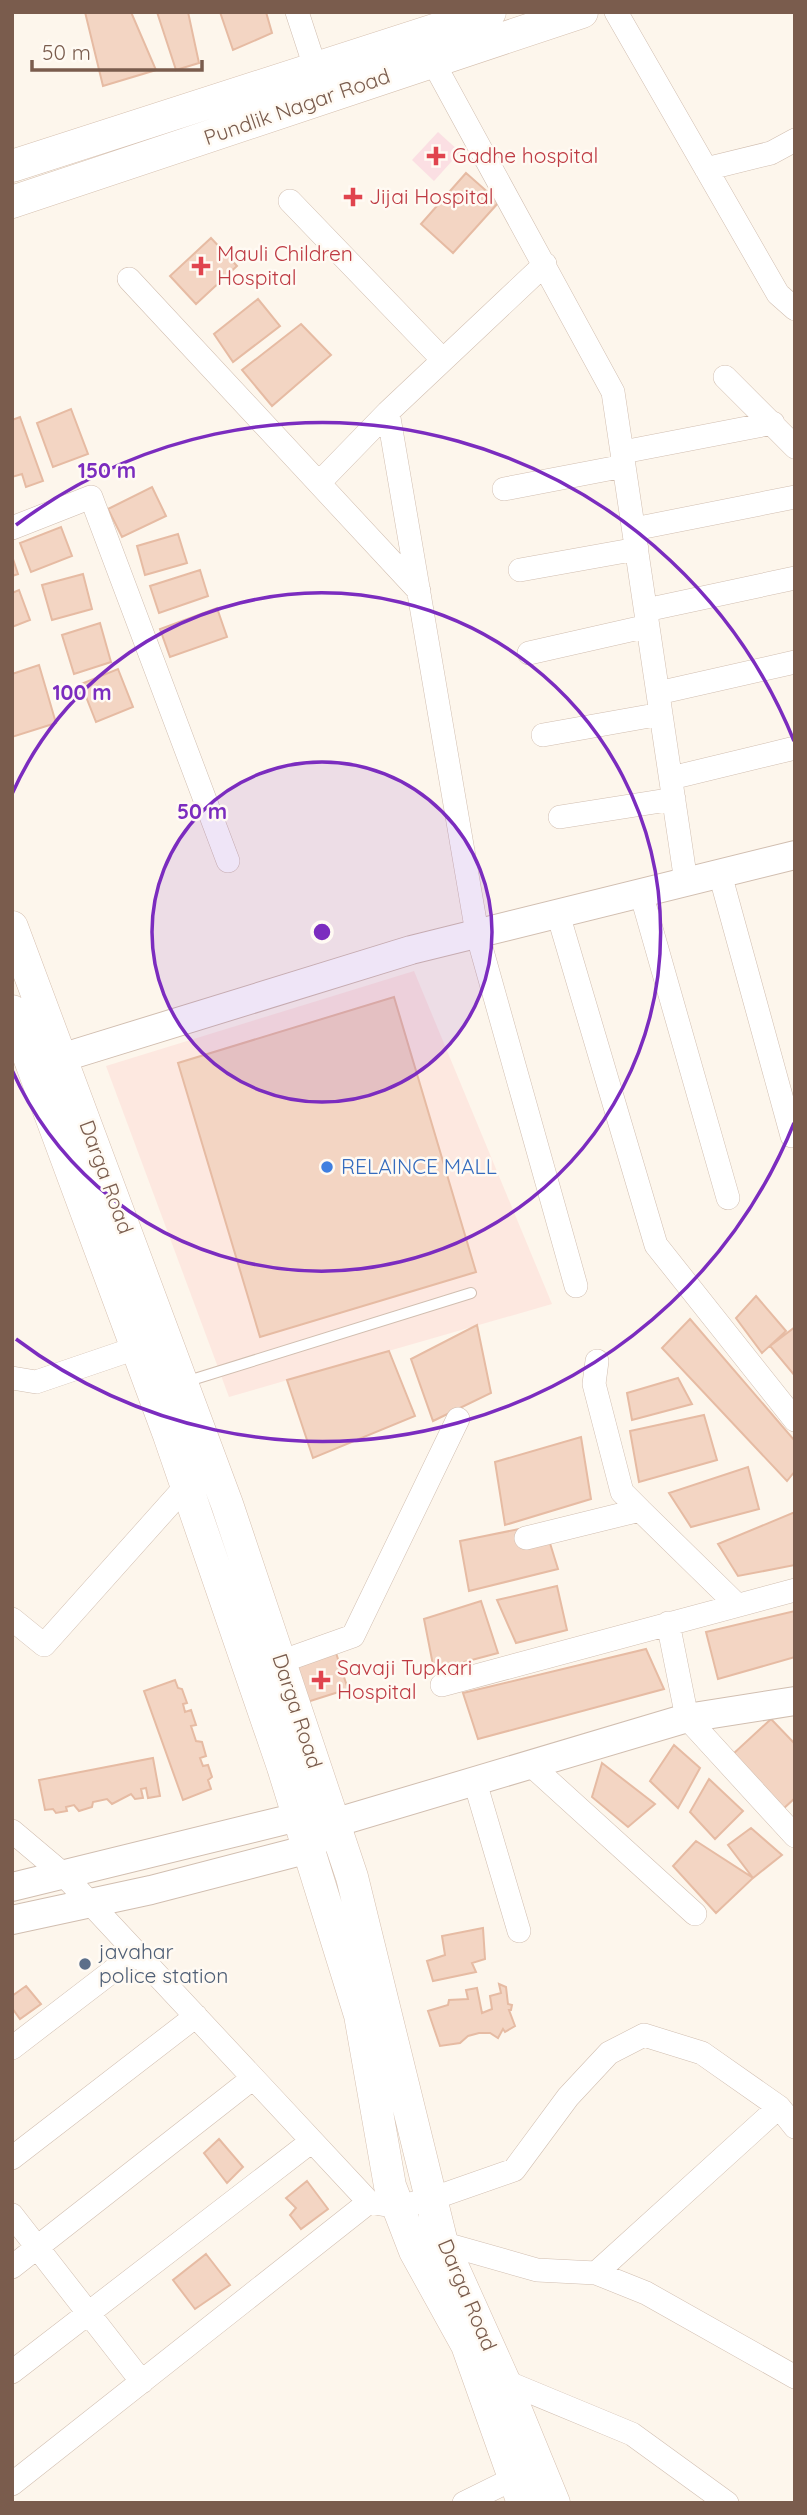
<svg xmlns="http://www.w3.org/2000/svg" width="807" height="2515" viewBox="0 0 807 2515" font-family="Quicksand,sans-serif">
<rect width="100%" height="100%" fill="#fdf6ec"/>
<path fill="#fde8e0" d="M 414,971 L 552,1304 L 229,1397 L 106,1066 Z"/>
<path fill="#fbdfe3" d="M 438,132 L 460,152 L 434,181 L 412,160 Z"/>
<path fill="#f3d5c3" stroke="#e6bba3" stroke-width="2" d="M 85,12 L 131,12 L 156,70 L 103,86 Z
M 157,12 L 188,12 L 199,63 L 176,70 Z
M 220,12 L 266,12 L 272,33 L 233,50 Z
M 466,173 L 499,202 L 453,253 L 421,224 Z
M 211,238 L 237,266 L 196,304 L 170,276 Z
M 258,299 L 280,326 L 233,362 L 214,334 Z
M 301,324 L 331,355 L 272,406 L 242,370 Z
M 71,409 L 88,454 L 53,467 L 37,423 Z
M 20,417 L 43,481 L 26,487 L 22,474 L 12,477 L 12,420 Z
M 152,487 L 166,516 L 122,537 L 108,509 Z
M 61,527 L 72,556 L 31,572 L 20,543 Z
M 178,534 L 187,563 L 145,575 L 137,546 Z
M 12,556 L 18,574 L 12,576 Z
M 200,570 L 208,596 L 159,613 L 150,586 Z
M 83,574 L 92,609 L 52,620 L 42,585 Z
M 19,590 L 30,620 L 12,627 L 12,593 Z
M 217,608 L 227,637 L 170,657 L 160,629 Z
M 100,623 L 111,662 L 74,674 L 62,635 Z
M 39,665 L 56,723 L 12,737 L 12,674 Z
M 118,669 L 133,707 L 96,722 L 81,684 Z
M 394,997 L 476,1272 L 260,1337 L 178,1063 Z
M 756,1296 L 786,1331 L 762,1353 L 736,1318 Z
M 690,1319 L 795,1441 L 795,1471 L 787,1481 L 662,1348 Z
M 477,1325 L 491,1393 L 433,1421 L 411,1359 Z
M 795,1327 L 795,1376 L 770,1346 Z
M 389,1351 L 415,1416 L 313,1458 L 287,1380 Z
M 678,1378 L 692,1404 L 632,1420 L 627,1393 Z
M 704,1415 L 717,1460 L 639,1482 L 630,1431 Z
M 581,1437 L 591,1499 L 505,1525 L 495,1462 Z
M 748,1467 L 759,1509 L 691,1527 L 669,1493 Z
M 795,1512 L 795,1565 L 738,1576 L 718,1544 Z
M 544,1524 L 558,1569 L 469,1591 L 460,1541 Z
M 557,1586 L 567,1630 L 516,1643 L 497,1600 Z
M 481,1601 L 498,1653 L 434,1670 L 424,1619 Z
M 795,1611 L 795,1657 L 718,1679 L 706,1632 Z
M 646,1649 L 664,1689 L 478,1739 L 463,1693 Z
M 335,1650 L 348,1689 L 304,1703 L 292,1664 Z
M 175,1680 L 178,1688 L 182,1689 L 187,1703 L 183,1704 L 185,1712 L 191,1710 L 196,1725 L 191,1726 L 196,1741 L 202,1742 L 206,1756 L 200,1758 L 203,1766 L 208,1765 L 212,1777 L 208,1780 L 211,1789 L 183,1800 L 144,1691 Z
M 771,1719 L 795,1744 L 795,1798 L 783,1809 L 733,1754 Z
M 674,1745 L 700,1768 L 678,1808 L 650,1781 Z
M 153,1758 L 160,1796 L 148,1798 L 146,1788 L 141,1789 L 143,1798 L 135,1799 L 131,1794 L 112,1804 L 107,1799 L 93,1802 L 92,1807 L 79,1811 L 74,1805 L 66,1807 L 67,1811 L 56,1813 L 53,1809 L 45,1810 L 39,1780 Z
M 602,1763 L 655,1804 L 628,1827 L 592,1797 Z
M 709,1779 L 743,1811 L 715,1839 L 690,1812 Z
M 751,1828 L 782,1855 L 753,1878 L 728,1845 Z
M 696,1841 L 753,1878 L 716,1913 L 673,1866 Z
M 483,1928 L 485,1959 L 472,1963 L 476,1972 L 433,1981 L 427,1961 L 445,1955 L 442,1936 Z
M 499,1984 L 506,1987 L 508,2004 L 512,2005 L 511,2010 L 509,2010 L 515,2026 L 505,2032 L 503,2029 L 498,2038 L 490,2033 L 479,2033 L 468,2036 L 460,2043 L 440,2046 L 428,2011 L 448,2005 L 449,2000 L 468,1999 L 466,1990 L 477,1988 L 482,2013 L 492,2009 L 490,1996 L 501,1993 Z
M 26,1986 L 41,2004 L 20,2019 L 12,2008 L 12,1996 Z
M 219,2139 L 243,2167 L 227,2183 L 204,2153 Z
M 307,2181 L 328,2209 L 301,2229 L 290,2215 L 296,2208 L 286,2198 Z
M 206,2254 L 230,2285 L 195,2309 L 173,2280 Z"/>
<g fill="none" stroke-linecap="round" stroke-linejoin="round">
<defs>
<path id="service" d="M 185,1382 L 471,1293"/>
<path id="minor" d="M 297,12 L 315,67
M 616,12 L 778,294 L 795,309
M 426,49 L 613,392 L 686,882
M 706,169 L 771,153 L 795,140
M 290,201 L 443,360
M 129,279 L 419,591
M 725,377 L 795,447
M 388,412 L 477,933 L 576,1286
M 623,452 L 773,423
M 319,483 L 388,412 L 545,264
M 504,489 L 624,466
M 12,528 L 91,497 L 228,861
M 634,529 L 795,497
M 520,570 L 637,549
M 646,610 L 795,578
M 529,653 L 648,626
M 658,693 L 795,662
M 543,735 L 661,714
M 671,778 L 795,748
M 560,817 L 674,799
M 720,874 L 792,1136
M 641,893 L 728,1198
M 558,914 L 656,1245 L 795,1420
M 597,1361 L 594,1384 L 622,1492 L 640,1510
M 12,1378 L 36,1382 L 136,1348
M 526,1538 L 640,1510 L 736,1604
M 12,1619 L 44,1645 L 186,1486 L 197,1481
M 668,1623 L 687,1718 L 795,1836
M 280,1662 L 353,1636 L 458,1419
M 442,1685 L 795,1590
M 531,1765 L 695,1914
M 475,1782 L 519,1931
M 12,1831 L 63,1874 L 369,2202 L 398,2207 L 431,2199 L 514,2170 L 568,2097 L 609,2053 L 644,2035 L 702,2053 L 779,2107 L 795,2127
M 12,2048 L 136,1953
M 12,2158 L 196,2016
M 12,2215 L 142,2382
M 442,2243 L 537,2270 L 596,2273 L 646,2293 L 795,2377
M 12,2267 L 253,2078
M 596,2273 L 779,2107
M 12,2372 L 312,2141
M 504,2381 L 632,2434 L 727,2503
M 12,2484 L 369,2202
M 464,2503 L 527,2472"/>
<path id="tertiary" d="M 61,1058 L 411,950 L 795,855
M 12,1887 L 298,1817 L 334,1823 L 687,1718 L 795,1701
M 12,1920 L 151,1890 L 309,1849 L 325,1833"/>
<path id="secondary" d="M 12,166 L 490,12
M 12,202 L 582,12
M 12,927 L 227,1504 L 352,1877 L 442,2243 L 504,2381 L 554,2503
M 12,1011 L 169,1435 L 283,1767 L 360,2015 L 390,2186 L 415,2251 L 467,2345 L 523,2503"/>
</defs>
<use href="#service" stroke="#d1beb0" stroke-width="12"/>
<use href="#minor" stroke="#d1beb0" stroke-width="24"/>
<use href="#tertiary" stroke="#d1beb0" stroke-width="30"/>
<use href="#secondary" stroke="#d6c0b0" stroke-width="33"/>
<use href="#service" stroke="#fff" stroke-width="10"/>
<use href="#minor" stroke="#fff" stroke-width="23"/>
<use href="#tertiary" stroke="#fff" stroke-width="28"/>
<use href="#secondary" stroke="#fff" stroke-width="32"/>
</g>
<circle cx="322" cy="932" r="170" fill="#7b2cbf" fill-opacity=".12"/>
<g fill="none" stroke="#7b2cbf" stroke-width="3.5">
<circle cx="322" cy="932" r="170"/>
<path d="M12 794A339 339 0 1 1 12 1070"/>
<path d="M794 1123A509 509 0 0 1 16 1339M16 525A509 509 0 0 1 794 741"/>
</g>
<g fill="#e0444e" stroke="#fffaf3" stroke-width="2.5">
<path d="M432.5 145.5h7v7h7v7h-7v7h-7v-7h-7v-7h7z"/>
<path d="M349.5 186.5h7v7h7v7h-7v7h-7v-7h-7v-7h7z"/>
<path d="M197.5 255.5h7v7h7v7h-7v7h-7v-7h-7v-7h7z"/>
<path d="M317.5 1669.5h7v7h7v7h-7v7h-7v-7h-7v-7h7z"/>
</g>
<circle fill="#3f7fe0" stroke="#fffaf3" stroke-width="2.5" cx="327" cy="1167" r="7"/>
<circle fill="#5c6f8a" stroke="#fffaf3" stroke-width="2.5" cx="85" cy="1964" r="7"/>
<g text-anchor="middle" stroke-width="5" stroke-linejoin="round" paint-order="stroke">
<g font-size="21" fill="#7a5c4d" stroke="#fffaf3">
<text transform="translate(297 107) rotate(-19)" y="7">Pundlik Nagar Road</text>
<text transform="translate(106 1177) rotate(70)" y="7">Darga Road</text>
<text transform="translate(297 1711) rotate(72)" y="7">Darga Road</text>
<text transform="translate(467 2295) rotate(67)" y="7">Darga Road</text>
</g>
<g font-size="21" fill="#be3a42" stroke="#fffaf3" text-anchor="start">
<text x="452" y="163">Gadhe hospital</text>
<text x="369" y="204">Jijai Hospital</text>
<text x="217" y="261">Mauli Children<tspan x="217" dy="24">Hospital</tspan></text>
<text x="337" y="1675">Savaji Tupkari<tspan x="337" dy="24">Hospital</tspan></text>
</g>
<g font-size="21" fill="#366cbe" stroke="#fffaf3" text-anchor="start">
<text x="341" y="1174">RELAINCE MALL</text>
</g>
<g font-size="21" fill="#4e5e75" stroke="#fffaf3" text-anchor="start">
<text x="99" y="1959">javahar<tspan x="99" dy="24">police station</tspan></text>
</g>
</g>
<circle cx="322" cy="932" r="10" fill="#7b2cbf" stroke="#fffaf3" stroke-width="3.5"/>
<g font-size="21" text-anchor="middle" font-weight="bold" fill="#7b2cbf" stroke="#fffaf3" stroke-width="5" stroke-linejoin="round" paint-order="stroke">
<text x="107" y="478">150 m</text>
<text x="82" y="700">100 m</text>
<text x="202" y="819">50 m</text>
</g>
<rect width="807" height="2515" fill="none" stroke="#7a5c4d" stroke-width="28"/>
<path d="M32 60v10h170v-10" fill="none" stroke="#7a5c4d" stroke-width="3.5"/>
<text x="42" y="60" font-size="21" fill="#7a5c4d" stroke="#fffaf3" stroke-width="5" paint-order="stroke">50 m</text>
</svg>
